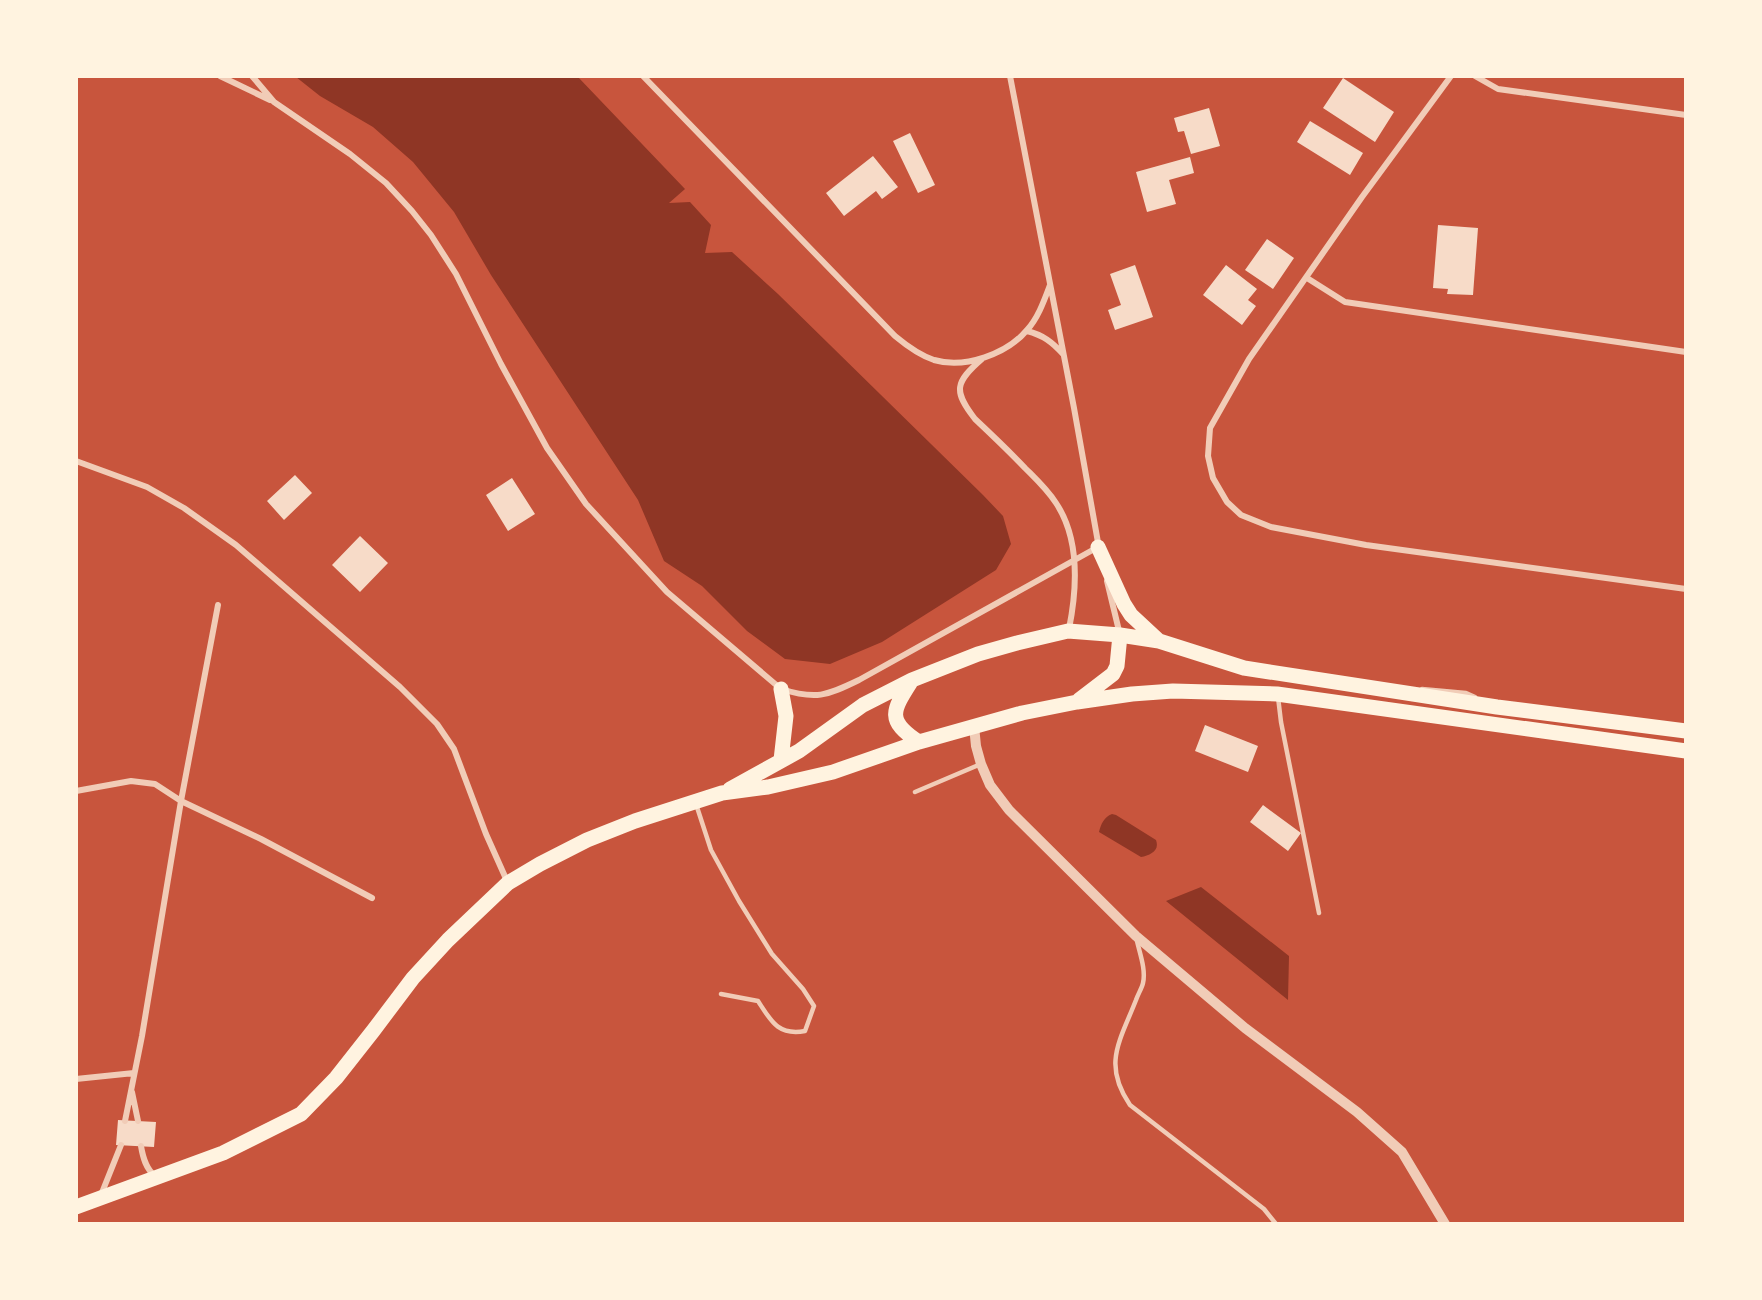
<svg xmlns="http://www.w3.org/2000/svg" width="1762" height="1300" viewBox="0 0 1762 1300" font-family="'Exo 2',sans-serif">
<rect width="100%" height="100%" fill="#c8553d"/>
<path fill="#8f3625" d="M 296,77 L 578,77 L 685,189 L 669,203 L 690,202 L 711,225 L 705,253 L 732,252 L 778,294 L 983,495 L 1003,516 L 1011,544 L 996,570 L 882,642 L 830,664 L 785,659 L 747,631 L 702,586 L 664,561 L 638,500 L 491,275 L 454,212 L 413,162 L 373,127 L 320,96 Z
M 1112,814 L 1116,815 L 1156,840 C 1160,851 1150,855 1141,857 L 1099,832 C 1101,824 1104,817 1112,814 Z
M 1201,887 L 1289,956 L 1288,1000 L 1166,901 Z"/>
<path fill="#f7dbc8" d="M 1343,78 L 1394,112 L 1375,142 L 1323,108 Z
M 1209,108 L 1220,146 L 1191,154 L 1184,131 L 1178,132 L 1174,118 Z
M 1310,121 L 1363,153 L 1350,175 L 1297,142 Z
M 910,133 L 935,185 L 918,193 L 893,141 Z
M 873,156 L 898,187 L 882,199 L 876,191 L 844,216 L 826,193 Z
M 1190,157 L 1194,173 L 1169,180 L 1176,204 L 1147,212 L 1136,172 Z
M 1438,225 L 1478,228 L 1473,295 L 1447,294 L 1448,289 L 1433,288 Z
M 1267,239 L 1294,258 L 1273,289 L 1245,270 Z
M 1135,265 L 1153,317 L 1115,330 L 1108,310 L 1121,305 L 1110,274 Z
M 1226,265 L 1257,289 L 1248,300 L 1256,306 L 1242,325 L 1203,295 Z
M 295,475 L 312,493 L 284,520 L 267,501 Z
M 512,478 L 535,514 L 508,531 L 486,495 Z
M 360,536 L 388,563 L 360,592 L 332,565 Z
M 1205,725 L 1258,746 L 1248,772 L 1195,751 Z
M 1263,805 L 1301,833 L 1288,851 L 1250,822 Z
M 118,1120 L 156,1122 L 154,1147 L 116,1145 Z"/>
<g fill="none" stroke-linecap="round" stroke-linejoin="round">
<path stroke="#f1ccb7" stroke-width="4.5" d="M 1422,689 L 1466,693 L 1475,697
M 1278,697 L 1281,722 L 1319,913
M 915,792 L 981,764
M 696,804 L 711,850 L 739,901 L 772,954 L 803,989 L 814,1006 L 805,1031 C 778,1036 771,1021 758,1001 L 721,994
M 1137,941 C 1140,954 1146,970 1143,983 C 1142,988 1138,994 1136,1000 C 1120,1041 1102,1064 1130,1105 L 1264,1209 L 1276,1224"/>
<path stroke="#f1ccb7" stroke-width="6" d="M 220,76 L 270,100
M 252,76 L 274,102 L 350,154 L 386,183 L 412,211 L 431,235 L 456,274 L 501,364 L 547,448 L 586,504 L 667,592 L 781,689 C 816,700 826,696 859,680 L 1098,547
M 643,76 L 895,336 C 907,346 919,355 934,360 C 965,369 1007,354 1027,330 C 1038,318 1044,301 1050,285
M 1010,76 L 1074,408 L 1099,548
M 1451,76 L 1362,197 L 1249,359 L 1210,428 L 1208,456 L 1213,478 L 1227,502 L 1241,515 L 1271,527 L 1366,545 L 1686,589
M 1475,76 L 1498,89 L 1686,115
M 1307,278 L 1345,302 L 1686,352
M 1027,331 C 1043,335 1052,342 1063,354
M 982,359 C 955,382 953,391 975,419 C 992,435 1009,451 1025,468 C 1036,479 1047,489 1056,503 C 1080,539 1077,589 1069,629
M 76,461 L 147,487 L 184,508 L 236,545 L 400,687 L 437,724 L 454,749 L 486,834 L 507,881
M 1107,581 L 1120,635
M 76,791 L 131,781 L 155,784 L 181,801 L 261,839 L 372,898
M 76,1079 L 134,1073
M 132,1092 L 138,1121
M 125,1121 L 142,1036 L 181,801 L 218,605
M 141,1146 C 143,1158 146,1169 155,1176
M 101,1195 L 121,1145"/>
<path stroke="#f1ccb7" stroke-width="10" d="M 974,726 L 976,746 L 981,764 L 990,785 L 1009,810 L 1136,936 L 1245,1028 L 1357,1112 L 1402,1152 L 1445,1224"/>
<path stroke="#fff3e0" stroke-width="15" d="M 1098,547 L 1124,604 L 1131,615 L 1159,641
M 912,680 C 893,710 885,720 919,742
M 1079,700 L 1113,674 L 1117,666 L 1120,635
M 781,760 L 786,716 L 781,689
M 730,789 L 799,751 L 863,705 L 912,680 L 978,654 L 1017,643 L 1068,631 L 1120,635 L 1159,641 L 1244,668 L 1497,707 L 1686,731
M 76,1207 L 223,1153 L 301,1114 L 336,1078 L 373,1031 L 413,978 L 448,940 L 508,883 L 540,864 L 587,840 L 635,821 L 722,793 L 768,787 L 833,772 L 919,742 L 1022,713 L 1077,702 L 1132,694 L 1173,691 L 1277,694 L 1686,751"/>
</g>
<rect width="1762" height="1300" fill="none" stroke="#fff3e0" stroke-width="156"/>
</svg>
